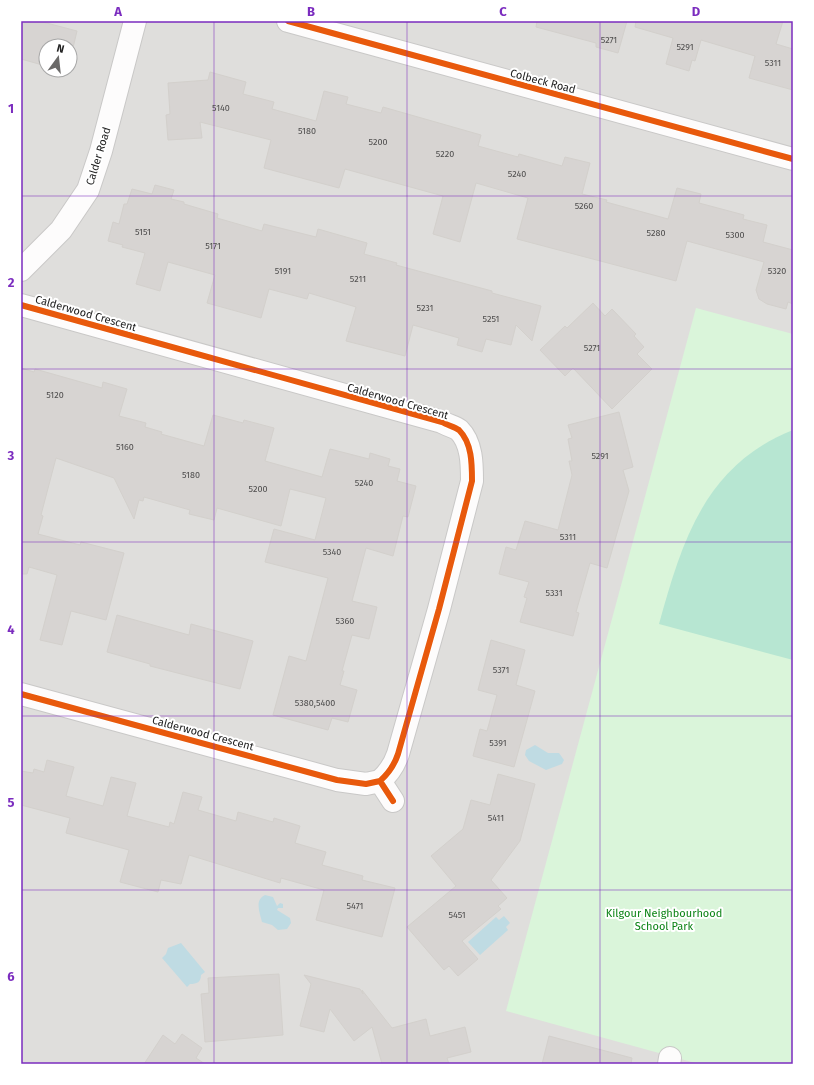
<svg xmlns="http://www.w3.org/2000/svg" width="814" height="1085" viewBox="0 0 814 1085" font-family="'Fira Sans',sans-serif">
<rect width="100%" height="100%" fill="#f0eeeb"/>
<path fill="#dfdedc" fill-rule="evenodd" d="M 21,21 L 793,21 L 793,1064 L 21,1064 ZM 46,46 L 70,46 L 70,70 L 46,70 Z"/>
<path fill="#daf5da" d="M 696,308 L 793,334 L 793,1064 L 699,1064 L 506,1011 Z"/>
<path fill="#b7e6d2" d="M 793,430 L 793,660 L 659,624 C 682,541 705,465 793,430 Z"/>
<path fill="#bfdbe3" d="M 535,745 L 548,753 L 559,753 L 564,760 L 562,764 L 546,770 L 529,761 L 525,755 L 526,750 Z
M 265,895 L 273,897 L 277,906 L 280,903 L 283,904 L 283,908 L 278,908 L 277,910 L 290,918 L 291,923 L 287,929 L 278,930 L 272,925 L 262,922 C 260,913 254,900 265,895 Z
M 504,916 L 510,923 L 506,927 L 508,930 L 480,955 L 468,942 L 496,917 L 499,920 Z
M 181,943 L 205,972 L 201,975 C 201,982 197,984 190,984 L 187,987 L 162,958 L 166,954 L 168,948 Z"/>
<path fill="#d7d4d2" stroke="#d3d0cc" d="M 21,21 L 39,21 L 77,31 L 71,56 L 70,46 L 46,46 L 46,66 L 21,59 Z
M 537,21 L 627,21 L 618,53 L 596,47 L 596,43 L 536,27 Z
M 636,21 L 783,21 L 776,44 L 793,49 L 793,90 L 749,78 L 755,56 L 701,40 L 695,61 L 692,60 L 689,71 L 666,64 L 673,38 L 635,27 Z
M 210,72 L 246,82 L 243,94 L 274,102 L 272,109 L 316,121 L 324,91 L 348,97 L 346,104 L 381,113 L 383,107 L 481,135 L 478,146 L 518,157 L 519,154 L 562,166 L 565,157 L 590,163 L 582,194 L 607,200 L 606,202 L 668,219 L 677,188 L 701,194 L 699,203 L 744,215 L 743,219 L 767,225 L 763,242 L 793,250 L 793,304 L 788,302 L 786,309 L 767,304 L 759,299 L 756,290 L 764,262 L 687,241 L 676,281 L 517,239 L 528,198 L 476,183 L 460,242 L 433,234 L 443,196 L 345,169 L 339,188 L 264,168 L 271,140 L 200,122 L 202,138 L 168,140 L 166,115 L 170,114 L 168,83 L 208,80 Z
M 155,185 L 174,190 L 171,199 L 184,202 L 184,204 L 218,214 L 217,218 L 262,231 L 264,224 L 316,237 L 318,229 L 367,243 L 364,254 L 397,263 L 396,265 L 492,291 L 492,293 L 541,306 L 532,341 L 516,325 L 511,345 L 486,339 L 482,352 L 457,345 L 459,338 L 413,325 L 405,356 L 346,341 L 356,307 L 309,293 L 307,299 L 269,289 L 261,318 L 207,303 L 215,275 L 168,262 L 160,291 L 136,284 L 145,253 L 122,247 L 123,245 L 108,241 L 113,222 L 119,224 L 124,204 L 127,204 L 132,189 L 152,194 Z
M 593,303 L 605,316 L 612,309 L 636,334 L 634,336 L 644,347 L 637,354 L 652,369 L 612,409 L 573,368 L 565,376 L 540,350 L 565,326 L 567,328 Z
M 21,368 L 34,372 L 35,369 L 102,388 L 103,382 L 127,389 L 119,416 L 146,423 L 145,427 L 162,432 L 161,434 L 204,446 L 213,415 L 243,423 L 244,420 L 274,428 L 265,461 L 322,477 L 330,449 L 369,459 L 370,453 L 390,459 L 388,466 L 400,469 L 397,481 L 416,486 L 408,517 L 403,516 L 393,556 L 366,548 L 352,601 L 377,607 L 369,639 L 352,635 L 342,671 L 344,671 L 340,685 L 357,690 L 348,722 L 332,718 L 328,730 L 273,715 L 289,656 L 306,661 L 328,578 L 265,562 L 274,529 L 315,540 L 326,498 L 290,489 L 281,526 L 217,508 L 214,520 L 189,514 L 190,510 L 144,497 L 143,501 L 139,500 L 134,519 L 114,478 L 56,458 L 41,515 L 43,516 L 38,534 L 80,545 L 81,542 L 124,553 L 106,620 L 71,611 L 62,645 L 40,640 L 57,575 L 29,567 L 27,574 L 21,574 Z
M 619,412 L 633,467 L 623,470 L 629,491 L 607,568 L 590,563 L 576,612 L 579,613 L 573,636 L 520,622 L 527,598 L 524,597 L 529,582 L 499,574 L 506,547 L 516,550 L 525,521 L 558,530 L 572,475 L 569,461 L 572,461 L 568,439 L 572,438 L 568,425 Z
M 117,615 L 189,635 L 191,624 L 253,641 L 240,689 L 150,666 L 150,664 L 107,652 Z
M 491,640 L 525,650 L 516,685 L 535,691 L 514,767 L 473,756 L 480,729 L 487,731 L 497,695 L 478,690 Z
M 47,760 L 74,767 L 66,796 L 103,806 L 111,777 L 136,783 L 127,816 L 169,827 L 170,822 L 174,824 L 183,792 L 202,797 L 198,810 L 236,821 L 238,812 L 273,822 L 274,818 L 300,826 L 295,843 L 326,852 L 322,865 L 363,876 L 362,880 L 395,888 L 382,937 L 316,920 L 324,890 L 281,878 L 280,883 L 189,855 L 181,884 L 161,880 L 158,892 L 120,882 L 129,850 L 66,833 L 70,818 L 21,805 L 21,771 L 33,773 L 34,769 L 44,772 Z
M 498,774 L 535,784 L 520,841 L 491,880 L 507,898 L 498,906 L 501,909 L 462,941 L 478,959 L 458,976 L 449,966 L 444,970 L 407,927 L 456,886 L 431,856 L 463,829 L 471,800 L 490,805 Z
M 279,974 L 283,1035 L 205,1042 L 201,994 L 209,993 L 208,978 Z
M 304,975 L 360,989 L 363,994 L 362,990 L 392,1028 L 426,1019 L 430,1036 L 465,1027 L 471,1052 L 447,1058 L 449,1064 L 382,1064 L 372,1027 L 354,1041 L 330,1009 L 324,1032 L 300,1026 L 311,984 Z
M 182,1034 L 202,1048 L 196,1058 L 205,1064 L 144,1064 L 163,1035 L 175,1044 Z
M 549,1036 L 632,1058 L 631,1064 L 542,1064 Z"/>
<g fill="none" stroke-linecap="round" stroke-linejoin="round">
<defs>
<path id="minor" d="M 288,21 L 793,159
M 21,270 L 61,230 L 88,190 L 101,151 L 135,21
M 21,305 L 442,422 C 447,425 455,427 459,430 C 472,443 472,464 472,481 L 439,609 L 398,754 C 394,766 389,773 380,781 L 393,801
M 21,694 L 337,780 L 366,784 L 380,781
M 669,1064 L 670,1058"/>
</defs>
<use href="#minor" stroke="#c9c8c7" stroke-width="24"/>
<use href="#minor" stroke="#fdfcfc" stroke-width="22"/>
<defs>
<path id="cycleway" d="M 288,21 L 793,159
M 21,305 L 442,422 C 447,425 455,427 459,430 C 472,443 472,464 472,481 L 439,609 L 398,754 C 394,766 389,773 380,781 L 393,801
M 21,694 L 337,780 L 366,784 L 380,781"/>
</defs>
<use href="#cycleway" stroke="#fff" stroke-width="8"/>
<use href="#cycleway" stroke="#e8590c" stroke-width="6"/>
</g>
<path fill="none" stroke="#7b2cbf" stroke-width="1" stroke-opacity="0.55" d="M 214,21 L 214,1064M 407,21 L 407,1064M 600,21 L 600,1064M 21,196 L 793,196M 21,369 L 793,369M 21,542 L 793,542M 21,716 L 793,716M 21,890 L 793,890"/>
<g text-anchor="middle" stroke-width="4" stroke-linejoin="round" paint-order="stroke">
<g font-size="9" fill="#4f4e4e">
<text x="609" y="43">5271</text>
<text x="685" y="50">5291</text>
<text x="773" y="66">5311</text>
<text x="221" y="111">5140</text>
<text x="307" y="134">5180</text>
<text x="378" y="145">5200</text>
<text x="445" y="157">5220</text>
<text x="517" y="177">5240</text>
<text x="584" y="209">5260</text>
<text x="143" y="235">5151</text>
<text x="656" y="236">5280</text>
<text x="735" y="238">5300</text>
<text x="213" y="249">5171</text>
<text x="283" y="274">5191</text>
<text x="777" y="274">5320</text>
<text x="358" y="282">5211</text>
<text x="425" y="311">5231</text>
<text x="491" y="322">5251</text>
<text x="592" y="351">5271</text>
<text x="55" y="398">5120</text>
<text x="125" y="450">5160</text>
<text x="600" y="459">5291</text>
<text x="191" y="478">5180</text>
<text x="364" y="486">5240</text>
<text x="258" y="492">5200</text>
<text x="568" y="540">5311</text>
<text x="332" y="555">5340</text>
<text x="554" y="596">5331</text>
<text x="345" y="624">5360</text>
<text x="501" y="673">5371</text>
<text x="315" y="706">5380,5400</text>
<text x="498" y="746">5391</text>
<text x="496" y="821">5411</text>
<text x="355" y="909">5471</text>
<text x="457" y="918">5451</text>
</g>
<g font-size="11" fill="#222" stroke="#fff">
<text transform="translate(543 81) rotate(15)" y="4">Colbeck Road</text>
<text transform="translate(98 156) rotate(-73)" y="4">Calder Road</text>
<text transform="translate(86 313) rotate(16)" y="4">Calderwood Crescent</text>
<text transform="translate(398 401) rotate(16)" y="4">Calderwood Crescent</text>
<text transform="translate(203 733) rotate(15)" y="4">Calderwood Crescent</text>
</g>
<g font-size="11" fill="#0c8416" stroke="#fff">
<text x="664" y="917">Kilgour Neighbourhood<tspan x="664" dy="13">School Park</tspan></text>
</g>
</g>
<rect width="814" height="1085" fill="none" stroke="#ffffff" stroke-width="44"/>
<g transform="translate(58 58) rotate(15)"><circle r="19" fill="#ffffff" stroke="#a7a7a7"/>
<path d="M0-3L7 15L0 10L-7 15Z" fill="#6a6968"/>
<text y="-6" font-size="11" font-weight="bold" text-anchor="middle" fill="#222222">N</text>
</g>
<rect x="22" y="22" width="770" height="1041" fill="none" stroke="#7b2cbf" stroke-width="1.5"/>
<g font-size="13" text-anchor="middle" font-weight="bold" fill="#7b2cbf">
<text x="118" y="16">A</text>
<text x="311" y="16">B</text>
<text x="503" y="16">C</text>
<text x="696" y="16">D</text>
<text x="11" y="113">1</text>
<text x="11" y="287">2</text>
<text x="11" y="460">3</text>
<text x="11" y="634">4</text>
<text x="11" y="807">5</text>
<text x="11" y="981">6</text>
</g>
</svg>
